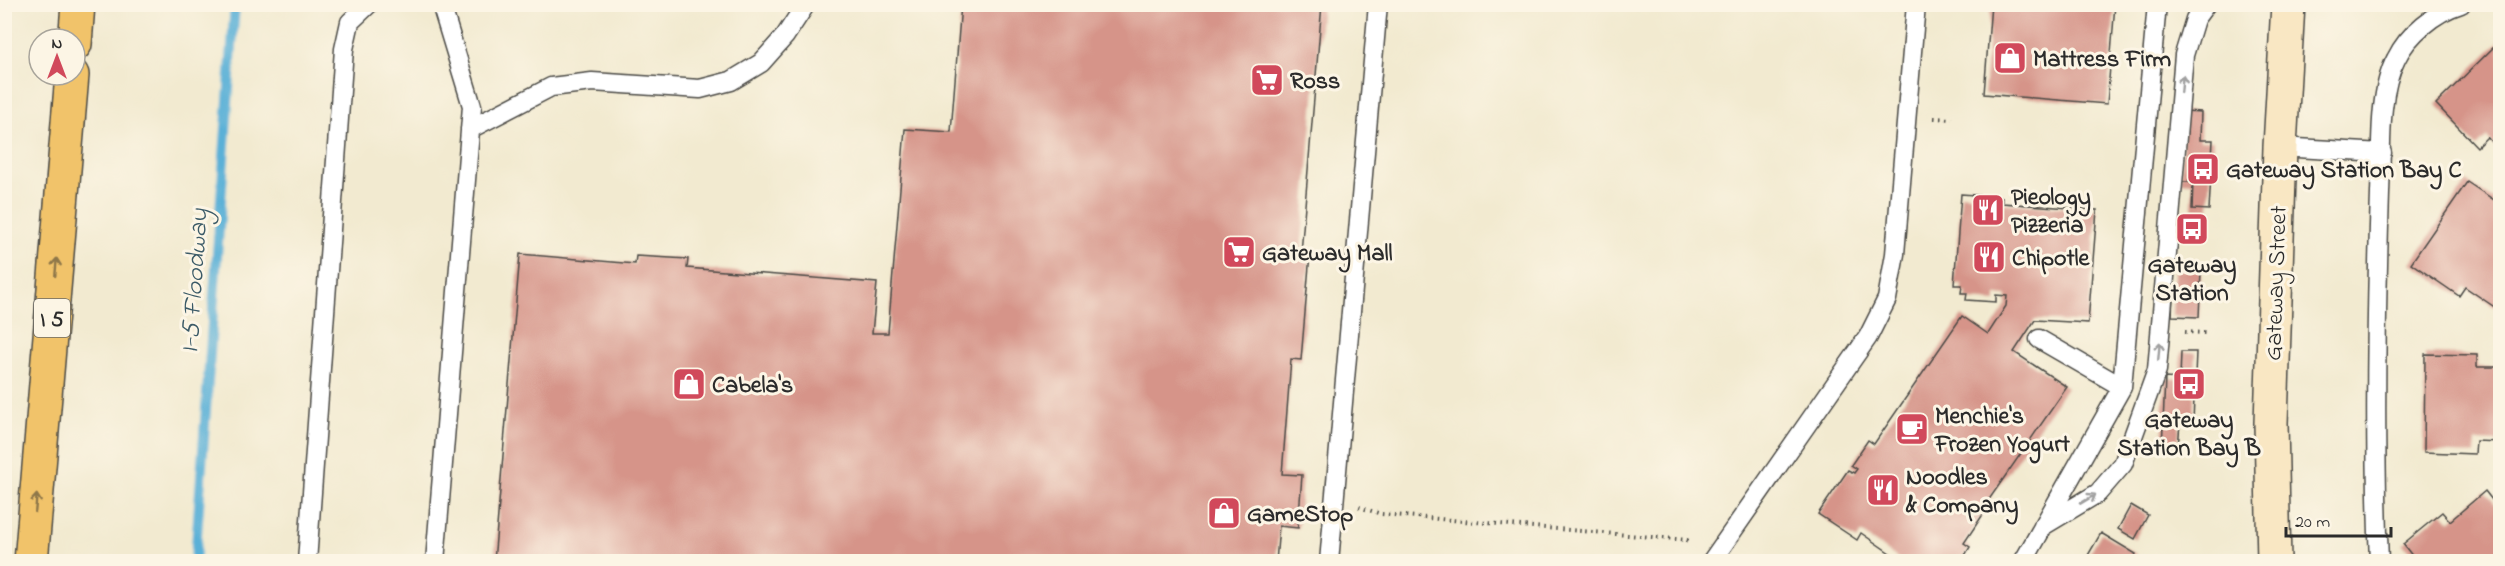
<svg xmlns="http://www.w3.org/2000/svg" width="2505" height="566" viewBox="0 0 2505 566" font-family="'Indie Flower',sans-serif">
<rect width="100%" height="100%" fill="#fcf5e5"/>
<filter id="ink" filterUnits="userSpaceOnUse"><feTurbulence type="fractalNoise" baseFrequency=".0167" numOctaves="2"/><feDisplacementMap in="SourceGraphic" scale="12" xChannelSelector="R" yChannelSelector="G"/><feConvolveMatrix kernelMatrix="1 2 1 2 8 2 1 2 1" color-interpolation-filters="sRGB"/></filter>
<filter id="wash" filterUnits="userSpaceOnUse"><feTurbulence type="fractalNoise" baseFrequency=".008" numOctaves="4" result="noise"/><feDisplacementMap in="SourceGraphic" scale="24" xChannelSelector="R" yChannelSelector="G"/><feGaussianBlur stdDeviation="1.35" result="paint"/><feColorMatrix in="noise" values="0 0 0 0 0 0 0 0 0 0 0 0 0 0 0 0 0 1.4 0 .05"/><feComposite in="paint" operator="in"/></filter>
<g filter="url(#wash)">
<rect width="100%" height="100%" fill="#f2ead0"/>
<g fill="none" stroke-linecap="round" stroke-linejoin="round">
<path stroke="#5ab0d7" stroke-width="10" d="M 195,562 L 235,4"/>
</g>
<g id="blocks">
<path fill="#d69489" d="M 961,4 L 1322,4 L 1301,253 L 1310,254 L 1301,360 L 1291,359 L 1282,474 L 1302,475 L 1298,528 L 1279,526 L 1276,562 L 494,562 L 520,254 L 635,264 L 636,256 L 688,259 L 687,268 L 877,283 L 872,333 L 888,333 L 905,129 L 951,132 Z
M 1991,4 L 2115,4 L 2107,104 L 1984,94 Z
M 2500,41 L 2500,152 L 2487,137 L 2477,147 L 2436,104 Z
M 2184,111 L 2201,112 L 2200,140 L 2213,140 L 2209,210 L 2192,209 L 2193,182 L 2181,182 Z
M 2467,182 L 2500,204 L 2500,302 L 2496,308 L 2465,287 L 2459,296 L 2411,263 Z
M 1961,194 L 2002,197 L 2002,203 L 2097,210 L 2088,323 L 2035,320 L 2014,352 L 2067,387 L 1981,511 L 1984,513 L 1964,543 L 1970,547 L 1961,562 L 1903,562 L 1861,533 L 1857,540 L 1818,514 L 1848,470 L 1854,473 L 1857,469 L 1851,465 L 1868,440 L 1874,444 L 1962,316 L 1988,334 L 2006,306 L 2007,296 L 1996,295 L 1996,302 L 1966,300 L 1967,293 L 1961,293 L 1962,285 L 1954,285 Z
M 2174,270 L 2201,271 L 2199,317 L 2172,316 Z
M 2181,352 L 2196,352 L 2193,422 L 2180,422 L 2178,449 L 2162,448 L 2165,378 L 2180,379 Z
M 2425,354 L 2477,355 L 2477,367 L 2500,367 L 2500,442 L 2476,441 L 2475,454 L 2424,452 Z
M 2485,491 L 2500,510 L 2500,562 L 2417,562 L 2403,544 L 2442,512 L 2450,521 Z
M 2131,505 L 2148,515 L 2135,539 L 2118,529 Z
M 2101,533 L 2136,554 L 2132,562 L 2084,562 Z"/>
</g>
</g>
<g filter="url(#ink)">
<use href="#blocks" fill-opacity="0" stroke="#494844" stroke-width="1.5"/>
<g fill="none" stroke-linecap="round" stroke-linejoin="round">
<defs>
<path id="service" d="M 470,129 L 551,87 L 592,82 L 700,89 L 731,81 L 761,63 L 785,36 L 806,4
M 2280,147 L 2382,153
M 2039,339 L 2122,387
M 2043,526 L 2098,493 L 2123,464 L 2157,370 L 2184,55 L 2195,19 L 2206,4
M 307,562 L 344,49 L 350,22 L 369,4
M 435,562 L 472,106 L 441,4
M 1329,562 L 1378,4
M 1711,562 L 1868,337 L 1887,299 L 1895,254 L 1916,4
M 2023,562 L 2122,387 L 2157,4
M 2379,562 C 2374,439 2376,316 2380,193 C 2382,153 2377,95 2396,59 C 2408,34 2435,12 2461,4"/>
<path id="secondary" d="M 2274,562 L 2271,423 L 2280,147 L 2288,4"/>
<path id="motorway" d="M 75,44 L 78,4
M 31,562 L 72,75"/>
</defs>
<use href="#service" stroke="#494844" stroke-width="21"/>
<use href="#secondary" stroke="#494844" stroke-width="36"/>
<use href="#motorway" stroke="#494844" stroke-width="36"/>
<path stroke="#494844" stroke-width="4" stroke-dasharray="1.5 4.5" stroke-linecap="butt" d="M 1934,118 L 1952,119
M 2185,332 L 2205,333
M 1359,507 L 1381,514 L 1687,540 L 1691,543"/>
<use href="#service" stroke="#fff" stroke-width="18"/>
<use href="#secondary" stroke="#f9e7c3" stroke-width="33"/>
<use href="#motorway" stroke="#f1c36a" stroke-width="33"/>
</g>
<defs><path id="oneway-shaft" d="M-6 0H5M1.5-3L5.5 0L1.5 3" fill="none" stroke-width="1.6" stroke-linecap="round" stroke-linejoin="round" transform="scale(1.5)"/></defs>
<g stroke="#a0a0a0">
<use href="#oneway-shaft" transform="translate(2182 84) rotate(-85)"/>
<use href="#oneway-shaft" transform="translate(2159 351) rotate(-85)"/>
<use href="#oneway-shaft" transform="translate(2088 499) rotate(-31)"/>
</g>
<g stroke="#8e774a">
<use href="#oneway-shaft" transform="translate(56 267) rotate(-85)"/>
<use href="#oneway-shaft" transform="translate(36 503) rotate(-85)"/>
</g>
</g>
<defs>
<symbol id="shop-square" viewBox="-11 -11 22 22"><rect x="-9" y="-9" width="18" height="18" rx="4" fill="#d1495b" stroke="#fcf5e5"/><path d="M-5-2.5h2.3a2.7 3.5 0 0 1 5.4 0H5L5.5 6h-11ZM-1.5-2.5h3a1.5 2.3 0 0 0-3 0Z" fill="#fff"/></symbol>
<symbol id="supermarket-square" viewBox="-11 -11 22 22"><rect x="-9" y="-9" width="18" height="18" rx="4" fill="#d1495b" stroke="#fcf5e5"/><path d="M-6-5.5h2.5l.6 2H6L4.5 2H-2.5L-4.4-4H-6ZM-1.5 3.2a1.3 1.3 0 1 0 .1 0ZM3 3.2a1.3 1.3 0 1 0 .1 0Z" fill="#fff"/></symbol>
<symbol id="bus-square" viewBox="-11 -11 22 22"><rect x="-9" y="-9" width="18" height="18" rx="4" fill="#d1495b" stroke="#fcf5e5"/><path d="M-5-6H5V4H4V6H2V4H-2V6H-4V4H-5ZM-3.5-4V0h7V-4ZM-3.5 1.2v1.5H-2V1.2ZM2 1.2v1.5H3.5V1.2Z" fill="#fff"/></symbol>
<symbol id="restaurant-square" viewBox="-11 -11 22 22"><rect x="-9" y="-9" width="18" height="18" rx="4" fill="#d1495b" stroke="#fcf5e5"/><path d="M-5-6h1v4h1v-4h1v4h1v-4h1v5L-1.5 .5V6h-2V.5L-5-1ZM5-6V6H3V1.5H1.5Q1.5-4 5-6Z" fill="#fff"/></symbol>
<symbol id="cafe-square" viewBox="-11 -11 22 22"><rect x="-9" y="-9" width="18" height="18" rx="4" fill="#d1495b" stroke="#fcf5e5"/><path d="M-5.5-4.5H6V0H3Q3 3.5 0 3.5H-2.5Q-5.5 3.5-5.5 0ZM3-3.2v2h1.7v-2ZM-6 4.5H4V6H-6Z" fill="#fff"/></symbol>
</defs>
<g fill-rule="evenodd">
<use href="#shop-square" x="1991" y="39" width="38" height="38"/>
<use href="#supermarket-square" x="1248" y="61" width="38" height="38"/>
<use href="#bus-square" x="2184" y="150" width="38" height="38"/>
<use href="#restaurant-square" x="1969" y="191" width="38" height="38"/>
<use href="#bus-square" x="2173" y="210" width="38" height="38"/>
<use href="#supermarket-square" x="1220" y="233" width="38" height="38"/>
<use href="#restaurant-square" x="1970" y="238" width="38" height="38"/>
<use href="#shop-square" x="670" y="365" width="38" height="38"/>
<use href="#bus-square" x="2170" y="365" width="38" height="38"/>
<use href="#cafe-square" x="1893" y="410" width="38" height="38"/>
<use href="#restaurant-square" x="1864" y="471" width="38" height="38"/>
<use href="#shop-square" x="1205" y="494" width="38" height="38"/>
</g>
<g text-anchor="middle" stroke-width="6" stroke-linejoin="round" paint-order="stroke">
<rect fill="#fcf5e5" stroke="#6a6863" stroke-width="1.5" x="34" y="299" width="36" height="38" rx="4.5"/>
<g font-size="22" font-weight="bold" fill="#2b2b2b">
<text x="52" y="326">I 5</text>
</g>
<g font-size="24" font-weight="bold" fill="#2b2b2b" stroke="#fcf5e5" text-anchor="start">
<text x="2033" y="66">Mattress Firm</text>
<text x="1290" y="88">Ross</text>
<text x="2226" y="177">Gateway Station Bay C</text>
<text x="2011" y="204">Pieology<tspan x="2011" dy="28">Pizzeria</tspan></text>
<text x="1262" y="260">Gateway Mall</text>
<text x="2012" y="265">Chipotle</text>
<text x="2192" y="272" text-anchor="middle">Gateway<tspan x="2192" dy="28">Station</tspan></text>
<text x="712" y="392">Cabela's</text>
<text x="1935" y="423">Menchie's<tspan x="1935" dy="28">Frozen Yogurt</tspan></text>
<text x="2189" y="427" text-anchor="middle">Gateway<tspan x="2189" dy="28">Station Bay B</tspan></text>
<text x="1906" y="484">Noodles<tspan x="1906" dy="28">&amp; Company</tspan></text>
<text x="1247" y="521">GameStop</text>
</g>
<g font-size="24" fill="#2b2b2b" stroke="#fcf5e5">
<text transform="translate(2275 283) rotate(-88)" y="8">Gateway Street</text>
</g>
<g font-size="26" font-style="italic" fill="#3b5a67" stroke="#fcf5e5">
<text transform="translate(193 281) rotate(-86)" y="9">I-5 Floodway</text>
</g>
</g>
<rect width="2505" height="566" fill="none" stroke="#fcf5e5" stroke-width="24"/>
<g transform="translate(57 57)"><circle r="28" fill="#fcf5e5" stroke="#a8a49b" stroke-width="1.5"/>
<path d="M0-4.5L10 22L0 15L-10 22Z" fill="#d1495b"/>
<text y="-9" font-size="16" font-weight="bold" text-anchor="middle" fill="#2b2b2b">N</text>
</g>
<path d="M2286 527v9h105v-9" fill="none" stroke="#2b2b2b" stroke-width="3"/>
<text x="2295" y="527" font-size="18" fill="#2b2b2b" stroke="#fcf5e5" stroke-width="4.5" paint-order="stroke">20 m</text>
</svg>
